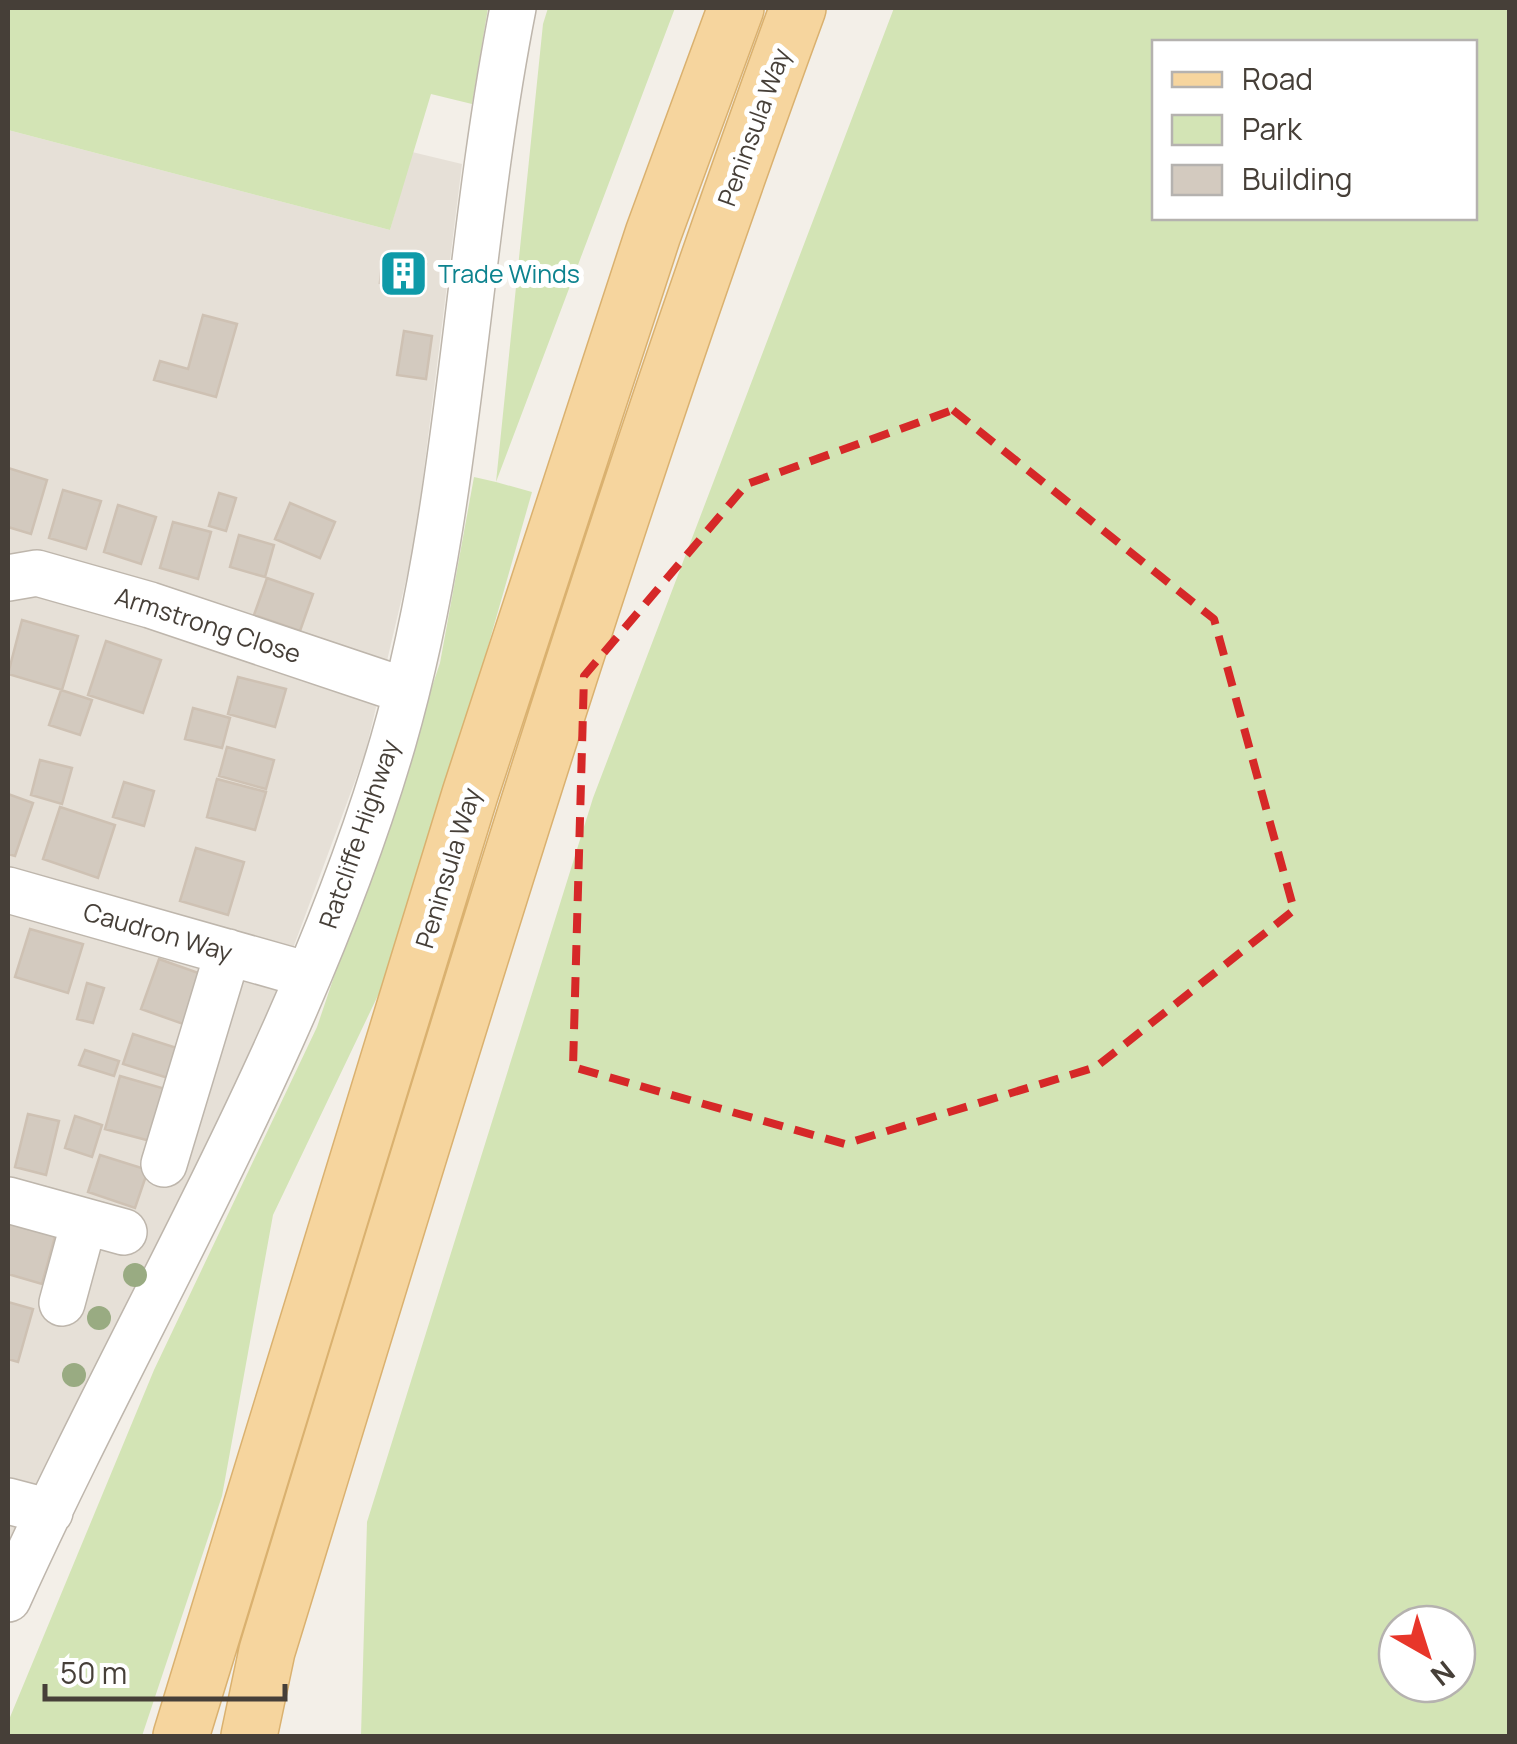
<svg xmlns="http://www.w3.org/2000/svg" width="1517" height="1744" viewBox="0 0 1517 1744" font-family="Manrope,sans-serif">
<rect width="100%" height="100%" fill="#f3efe8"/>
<path fill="#e6e0d7" d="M 8,130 L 390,230 L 412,152 L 462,164 L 415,542 L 365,754 L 272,1005 L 8,1570 Z"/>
<path fill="#d3e4b5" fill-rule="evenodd" d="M 8,8 L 488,8 L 472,104 L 431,94 L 390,230 L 8,130 Z
M 548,8 L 675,8 L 496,482 L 532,492 L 404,941 L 273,1215 L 222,1496 L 142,1736 L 8,1736 L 8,1722 L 154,1370 L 317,1027 L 440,663 L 474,477 L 496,482 L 543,24 Z
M 894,8 L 1509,8 L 1509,1736 L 361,1736 L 367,1522 L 593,798 ZM 1154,42 L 1474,42 L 1474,218 L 1154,218 ZM 1397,1624 L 1457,1624 L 1457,1684 L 1397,1684 Z"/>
<path fill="#d3cabf" stroke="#cec1b3" stroke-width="2.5" d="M 382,259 L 426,264 L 423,288 L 380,283 Z
M 203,315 L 237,324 L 216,397 L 154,380 L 160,361 L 188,369 Z
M 404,331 L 432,336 L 426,379 L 397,375 Z
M 8,468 L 47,480 L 31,534 L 8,527 Z
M 63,490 L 101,501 L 86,549 L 49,538 Z
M 219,493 L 236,498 L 226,531 L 209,526 Z
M 290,503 L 335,522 L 320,558 L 275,539 Z
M 118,505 L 156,517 L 141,564 L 104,552 Z
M 173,522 L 211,532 L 198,579 L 160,568 Z
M 239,535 L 274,545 L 265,577 L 230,567 Z
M 267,578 L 313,594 L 300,631 L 254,615 Z
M 22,620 L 78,636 L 62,690 L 8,674 Z
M 106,641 L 161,660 L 143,713 L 88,695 Z
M 238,677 L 286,689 L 275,727 L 228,714 Z
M 61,690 L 92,700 L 80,735 L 49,725 Z
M 193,708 L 230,718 L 222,748 L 185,739 Z
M 227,747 L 274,760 L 266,789 L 219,776 Z
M 40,760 L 72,768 L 62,804 L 31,795 Z
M 217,779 L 266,792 L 255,830 L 207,817 Z
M 124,782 L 154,791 L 144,826 L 113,817 Z
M 8,794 L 33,803 L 15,856 L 8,854 Z
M 60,807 L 115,825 L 98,878 L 43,859 Z
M 196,848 L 244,862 L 228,915 L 180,901 Z
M 30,929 L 83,944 L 68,993 L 15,977 Z
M 159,959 L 204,975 L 186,1025 L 141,1009 Z
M 87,983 L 104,988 L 93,1023 L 77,1019 Z
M 133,1034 L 180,1049 L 171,1079 L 123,1064 Z
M 85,1050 L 119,1061 L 114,1076 L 79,1065 Z
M 120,1076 L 169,1090 L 154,1142 L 105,1129 Z
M 28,1114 L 59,1121 L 46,1175 L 15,1167 Z
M 75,1116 L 102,1125 L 92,1157 L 65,1148 Z
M 100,1155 L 148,1170 L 135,1208 L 88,1192 Z
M 9,1220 L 56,1233 L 42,1284 L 8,1274 Z
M 8,1302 L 33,1309 L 18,1362 L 8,1359 Z"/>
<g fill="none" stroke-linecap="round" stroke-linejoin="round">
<defs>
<path id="minor" d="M 8,578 L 37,573 L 150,605 L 406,691
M 8,890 L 308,975
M 164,1164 L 228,952
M 8,1200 L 124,1232
M 62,1303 L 84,1222
M 8,1501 L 50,1512
M 8,1599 C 137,1314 305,1044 393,742 C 462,503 465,251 513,8"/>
<path id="major" d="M 181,1736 L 470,794 L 653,234 L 736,8
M 249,1736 L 267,1651 C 436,1100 600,548 798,8"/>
</defs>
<use href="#minor" stroke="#beb6ac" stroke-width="48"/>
<use href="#major" stroke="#dab16f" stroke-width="58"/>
<use href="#minor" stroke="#fff" stroke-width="45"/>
<use href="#major" stroke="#f6d59e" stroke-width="55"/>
</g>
<g fill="#99ab82">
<circle cx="135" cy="1275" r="12"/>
<circle cx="99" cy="1318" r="12"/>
<circle cx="74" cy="1375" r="12"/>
</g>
<path fill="none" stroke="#d62828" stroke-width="8" stroke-dasharray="20 12" stroke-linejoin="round" d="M 953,410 L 1214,619 L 1294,910 L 1096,1067 L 845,1144 L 573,1067 L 584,676 L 747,484 Z"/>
<defs>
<symbol id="building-square" viewBox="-11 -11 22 22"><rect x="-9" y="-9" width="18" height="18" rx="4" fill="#0f9aa8" stroke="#fff"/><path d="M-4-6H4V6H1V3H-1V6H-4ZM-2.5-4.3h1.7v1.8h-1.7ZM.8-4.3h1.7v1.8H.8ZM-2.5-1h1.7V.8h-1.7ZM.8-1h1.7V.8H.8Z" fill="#fff"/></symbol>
</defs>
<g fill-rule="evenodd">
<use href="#building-square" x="376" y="246" width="55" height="55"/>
</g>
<g text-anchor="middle" stroke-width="10" stroke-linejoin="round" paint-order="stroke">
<g font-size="25" fill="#463f38" stroke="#fff">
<text transform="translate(754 127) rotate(-70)" y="9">Peninsula Way</text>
<text transform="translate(208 625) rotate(18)" y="9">Armstrong Close</text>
<text transform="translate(359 834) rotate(-71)" y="9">Ratcliffe Highway</text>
<text transform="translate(448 868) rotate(-73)" y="9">Peninsula Way</text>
<text transform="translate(158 932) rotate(16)" y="9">Caudron Way</text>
</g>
<g font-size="25" fill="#0d838f" stroke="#fff" text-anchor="start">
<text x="438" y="283">Trade Winds</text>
</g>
</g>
<rect width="1517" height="1744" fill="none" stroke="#463f38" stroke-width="20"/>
<rect x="1152" y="40" width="325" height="180" fill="#ffffff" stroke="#b5b2af" stroke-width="2.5"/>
<rect x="1172" y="72" width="50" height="15" fill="#f6d59e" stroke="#b5b2af" stroke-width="2.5"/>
<text x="1242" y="90" font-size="30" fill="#463f38">Road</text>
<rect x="1172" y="115" width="50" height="30" fill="#d3e4b5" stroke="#b5b2af" stroke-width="2.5"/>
<text x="1242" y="140" font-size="30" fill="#463f38">Park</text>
<rect x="1172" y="165" width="50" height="30" fill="#d3cabf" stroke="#b5b2af" stroke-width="2.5"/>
<text x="1242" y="190" font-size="30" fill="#463f38">Building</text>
<g transform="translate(1427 1654) rotate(141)"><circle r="48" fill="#ffffff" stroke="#b5b2af" stroke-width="2.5"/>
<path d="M0-8L18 38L0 25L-18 38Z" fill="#e8362a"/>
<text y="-15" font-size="28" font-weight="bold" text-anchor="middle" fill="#463f38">N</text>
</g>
<path d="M45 1684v15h240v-15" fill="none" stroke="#463f38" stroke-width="5"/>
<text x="60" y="1684" font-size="30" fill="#463f38" stroke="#ffffff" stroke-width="8" paint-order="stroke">50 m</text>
</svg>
